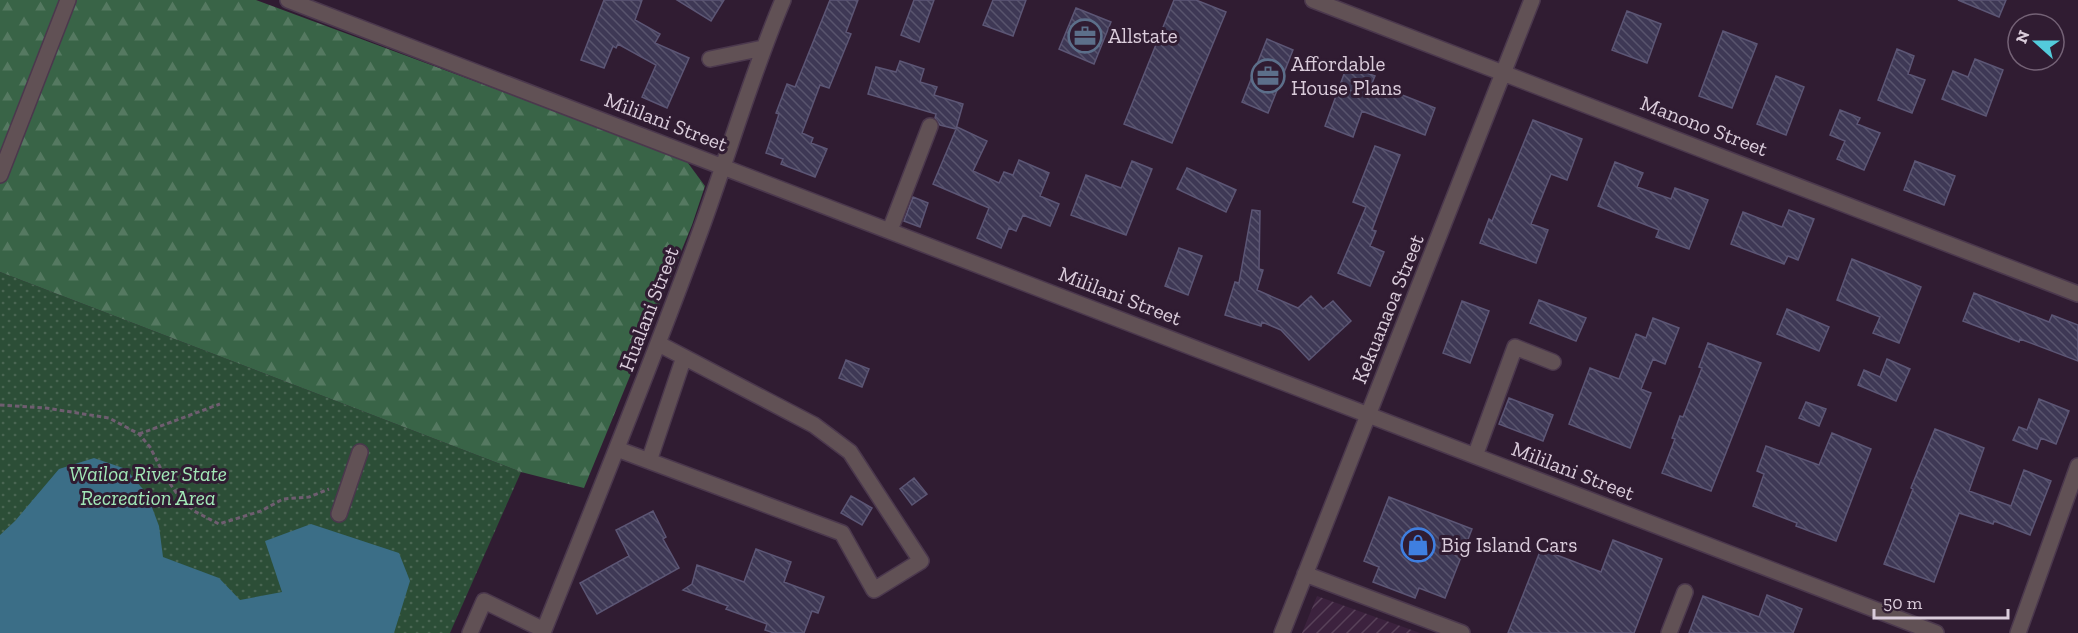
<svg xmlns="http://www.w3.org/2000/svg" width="2078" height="633" viewBox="0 0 2078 633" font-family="'Zilla Slab',serif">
<defs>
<pattern id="industrial-furrows" width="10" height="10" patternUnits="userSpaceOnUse" patternTransform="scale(1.5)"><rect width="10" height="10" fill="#3c223e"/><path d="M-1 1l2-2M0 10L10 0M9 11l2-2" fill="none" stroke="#584159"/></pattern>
<pattern id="grass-dots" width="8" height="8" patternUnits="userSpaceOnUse" patternTransform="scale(1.5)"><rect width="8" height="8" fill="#2c4e37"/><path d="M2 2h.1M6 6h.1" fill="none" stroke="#4a6653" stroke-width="1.8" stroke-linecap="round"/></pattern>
<pattern id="forest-firs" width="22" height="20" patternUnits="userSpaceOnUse" patternTransform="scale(1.5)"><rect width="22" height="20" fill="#396447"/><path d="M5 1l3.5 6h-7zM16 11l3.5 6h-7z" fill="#557961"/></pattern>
<pattern id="building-back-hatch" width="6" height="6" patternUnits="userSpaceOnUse" patternTransform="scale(1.5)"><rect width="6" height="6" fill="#3e3855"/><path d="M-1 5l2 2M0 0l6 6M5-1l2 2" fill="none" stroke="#59546d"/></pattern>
</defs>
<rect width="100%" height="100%" fill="#301c32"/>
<path fill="url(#industrial-furrows)" d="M 1317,596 L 1420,633 L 1302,633 Z"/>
<path fill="url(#grass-dots)" d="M 0,272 L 521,472 L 450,633 L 0,633 Z"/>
<path fill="url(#forest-firs)" d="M 0,0 L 256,0 L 685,159 L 705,186 L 692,225 L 584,488 L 521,472 L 0,272 Z"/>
<path fill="#3b6e87" d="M 94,458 L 126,469 L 147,494 L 159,526 L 163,557 L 219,578 L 240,600 L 282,592 L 265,541 L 311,524 L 399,553 L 410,581 L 394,633 L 0,633 L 0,535 L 15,521 L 59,469 Z"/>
<path fill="url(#building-back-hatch)" stroke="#5c5675" stroke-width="1.5" d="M 604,0 L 642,0 L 635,20 L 660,34 L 655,43 L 689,58 L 667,108 L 642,97 L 656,65 L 618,44 L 616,48 L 613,46 L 604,68 L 581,60 Z
M 677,0 L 724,0 L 711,21 Z
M 830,0 L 858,0 L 846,32 L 851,34 L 829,88 L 820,85 L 802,133 L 813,138 L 811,143 L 827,149 L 815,177 L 781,164 L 783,159 L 766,153 L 779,114 L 776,113 L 787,84 L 795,87 Z
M 914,0 L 934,0 L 919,42 L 901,35 Z
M 993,0 L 1026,0 L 1013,36 L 983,25 Z
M 1174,0 L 1196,0 L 1226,12 L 1172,143 L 1124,124 Z
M 1958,0 L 2006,0 L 1999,17 Z
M 1076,8 L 1111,22 L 1094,64 L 1059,49 Z
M 1627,11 L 1661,24 L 1647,63 L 1612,50 Z
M 1723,31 L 1757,44 L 1732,108 L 1699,96 Z
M 1267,39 L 1293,50 L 1268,113 L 1242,102 Z
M 1897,49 L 1914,56 L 1908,74 L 1925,80 L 1912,113 L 1878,100 Z
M 1975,59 L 2003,70 L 1986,116 L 1942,99 L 1953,71 L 1968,77 Z
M 900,61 L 924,69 L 920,82 L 937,87 L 934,95 L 963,104 L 956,129 L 940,125 L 935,118 L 936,114 L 868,94 L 876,67 L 896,72 Z
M 1347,66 L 1375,76 L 1372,83 L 1435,108 L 1425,135 L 1362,111 L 1353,137 L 1325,126 Z
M 1776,76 L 1804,87 L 1786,135 L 1757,124 Z
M 1840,110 L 1860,118 L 1857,124 L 1880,133 L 1864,170 L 1837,159 L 1845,141 L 1830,135 Z
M 1533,120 L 1582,139 L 1567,180 L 1551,174 L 1531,224 L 1548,230 L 1536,263 L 1480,243 L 1489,219 L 1492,221 Z
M 957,127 L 987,141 L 973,171 L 999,183 L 1004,172 L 1013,175 L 1019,160 L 1049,173 L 1040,196 L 1059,204 L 1050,226 L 1023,215 L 1016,231 L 1009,228 L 1001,248 L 977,238 L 989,208 L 933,184 Z
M 1375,146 L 1400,155 L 1372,230 L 1376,231 L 1370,246 L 1384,252 L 1370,286 L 1338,273 L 1366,207 L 1353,202 Z
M 1132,161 L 1152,169 L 1126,235 L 1071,215 L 1086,175 L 1121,188 Z
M 1915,161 L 1955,176 L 1944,205 L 1904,190 Z
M 1615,162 L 1643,173 L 1637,187 L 1671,199 L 1675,188 L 1708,200 L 1689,249 L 1656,237 L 1659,230 L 1598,206 Z
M 1187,168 L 1236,190 L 1226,212 L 1177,189 Z
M 913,197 L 928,203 L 920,227 L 904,221 Z
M 1252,210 L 1260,211 L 1259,269 L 1263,270 L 1257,290 L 1298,308 L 1311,296 L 1323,309 L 1333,301 L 1351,321 L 1309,360 L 1281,330 L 1262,322 L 1261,326 L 1225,315 L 1235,282 L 1239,283 Z
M 1789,210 L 1814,219 L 1798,260 L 1788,256 L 1784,264 L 1731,244 L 1743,212 L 1782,227 Z
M 1179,248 L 1202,256 L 1188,295 L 1165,286 Z
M 1852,259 L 1921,287 L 1899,343 L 1873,333 L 1880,317 L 1837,300 Z
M 1974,293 L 2049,322 L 2052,315 L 2078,325 L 2078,361 L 2020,339 L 2019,342 L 1963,321 Z
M 1539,300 L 1586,318 L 1576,341 L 1530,323 Z
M 1462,301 L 1489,311 L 1470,363 L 1443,353 Z
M 1787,309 L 1829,327 L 1819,351 L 1777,334 Z
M 1653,318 L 1679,328 L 1665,364 L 1653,359 L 1641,389 L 1651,393 L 1630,448 L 1569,424 L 1590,368 L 1619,379 L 1636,334 L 1646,338 Z
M 1708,343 L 1761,363 L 1711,491 L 1662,473 L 1675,439 L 1672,438 L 1680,416 L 1683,417 L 1702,368 L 1699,367 Z
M 1887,359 L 1910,369 L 1896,401 L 1858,385 L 1864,370 L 1880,377 Z
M 846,360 L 869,369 L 862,387 L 839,378 Z
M 1509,398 L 1553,415 L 1543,441 L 1499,424 Z
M 2039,399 L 2069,411 L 2056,444 L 2041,438 L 2037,449 L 2013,440 L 2019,427 L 2027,430 Z
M 1806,402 L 1826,409 L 1819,426 L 1799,418 Z
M 1935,429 L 1984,448 L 1969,491 L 2011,506 L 2024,470 L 2051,481 L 2030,535 L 1994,521 L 1993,524 L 1959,513 L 1934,582 L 1884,564 L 1913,489 L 1911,488 Z
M 1832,433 L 1871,449 L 1836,541 L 1796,526 L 1797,523 L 1753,506 L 1764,474 L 1757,471 L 1766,446 L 1819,465 Z
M 914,478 L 927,494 L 912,505 L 900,489 Z
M 851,496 L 872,508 L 862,525 L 841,513 Z
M 1389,497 L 1472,529 L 1445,598 L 1419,588 L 1415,598 L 1373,582 L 1379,567 L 1364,561 Z
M 653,511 L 666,537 L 663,539 L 679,568 L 597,614 L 580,583 L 629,556 L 616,530 Z
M 1613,540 L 1662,559 L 1634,633 L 1508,633 L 1541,549 L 1601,572 Z
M 756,549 L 791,562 L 784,582 L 824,597 L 818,613 L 812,611 L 804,633 L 774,633 L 765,630 L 767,624 L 726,609 L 728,606 L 683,590 L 692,584 L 697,565 L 744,582 Z
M 1767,595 L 1802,609 L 1793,633 L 1689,633 L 1703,596 L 1759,617 Z"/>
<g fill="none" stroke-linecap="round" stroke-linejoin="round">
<defs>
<path id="minor" d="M 288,0 L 1936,633
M 1313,0 L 2078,294
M 710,59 L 763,48
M 0,175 L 68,0
M 890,230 L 930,126
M 617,449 L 842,533 L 874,590 L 921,561 L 850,452 L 814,425 L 659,344
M 1475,456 L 1515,347 L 1553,362
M 649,461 L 684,357
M 339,514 L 360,452
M 1305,574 L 1462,633
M 544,630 C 596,500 649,371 697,240 C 727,160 750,78 783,0
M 470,633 L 484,601 L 544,630
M 1282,633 L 1532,0
M 1669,633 L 1685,592
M 2018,633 L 2078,466"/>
</defs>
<use href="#minor" stroke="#4b384d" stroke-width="18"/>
<path stroke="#6f5d70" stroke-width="3" stroke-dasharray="4.5 3" stroke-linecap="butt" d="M 0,405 L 46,408 L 109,418 L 139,434 L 150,447 L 164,475 L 180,498 L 194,511 L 219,524 L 261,511 L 283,499 L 309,497 L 329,489
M 139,434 L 220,404"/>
<use href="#minor" stroke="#615155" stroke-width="15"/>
</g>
<defs>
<symbol id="office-ring" viewBox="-11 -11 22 22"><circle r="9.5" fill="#301c32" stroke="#5c6f8a" stroke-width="1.5"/><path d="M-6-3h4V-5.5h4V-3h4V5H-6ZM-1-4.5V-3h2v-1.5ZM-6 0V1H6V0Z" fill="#5c6f8a"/></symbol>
<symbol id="shop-ring" viewBox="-11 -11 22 22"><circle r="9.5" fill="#301c32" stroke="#3f7fe0" stroke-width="1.5"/><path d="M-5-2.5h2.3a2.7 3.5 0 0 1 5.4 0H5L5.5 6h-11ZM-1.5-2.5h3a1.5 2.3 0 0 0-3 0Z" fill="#3f7fe0"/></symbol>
</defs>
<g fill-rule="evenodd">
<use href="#office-ring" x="1066" y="17" width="38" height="38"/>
<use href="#office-ring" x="1249" y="57" width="38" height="38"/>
<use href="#shop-ring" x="1399" y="526" width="38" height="38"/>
</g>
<g text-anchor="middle" stroke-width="6" stroke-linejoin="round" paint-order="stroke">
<g font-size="21" fill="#daccdb" stroke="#301c32" text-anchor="start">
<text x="1108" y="43">Allstate</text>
<text x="1291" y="71">Affordable<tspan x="1291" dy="24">House Plans</tspan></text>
<text x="1441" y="552">Big Island Cars</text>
</g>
<g font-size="21" fill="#daccdb" stroke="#301c32">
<text transform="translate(666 122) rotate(21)" y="7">Mililani Street</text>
<text transform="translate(1704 126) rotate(21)" y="7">Manono Street</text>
<text transform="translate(1120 296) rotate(21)" y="7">Mililani Street</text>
<text transform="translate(649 309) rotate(-69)" y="7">Hualani Street</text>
<text transform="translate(1388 309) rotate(-68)" y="7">Kekuanaoa Street</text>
<text transform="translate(1573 471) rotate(21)" y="7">Mililani Street</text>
</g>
<g font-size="21" font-style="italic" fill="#a2e8b7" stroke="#301c32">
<text x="148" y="481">Wailoa River State<tspan x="148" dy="24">Recreation Area</tspan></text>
</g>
</g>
<g transform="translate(2036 42) rotate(291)"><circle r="28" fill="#301c32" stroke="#746276" stroke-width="1.5"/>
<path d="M0-4.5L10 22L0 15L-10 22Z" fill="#53cbdb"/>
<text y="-9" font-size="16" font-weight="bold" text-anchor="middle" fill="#daccdb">N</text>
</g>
<path d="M1874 609v9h134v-9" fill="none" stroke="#daccdb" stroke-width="3"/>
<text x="1883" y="609" font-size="18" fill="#daccdb" stroke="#301c32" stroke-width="4.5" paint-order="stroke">50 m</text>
</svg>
